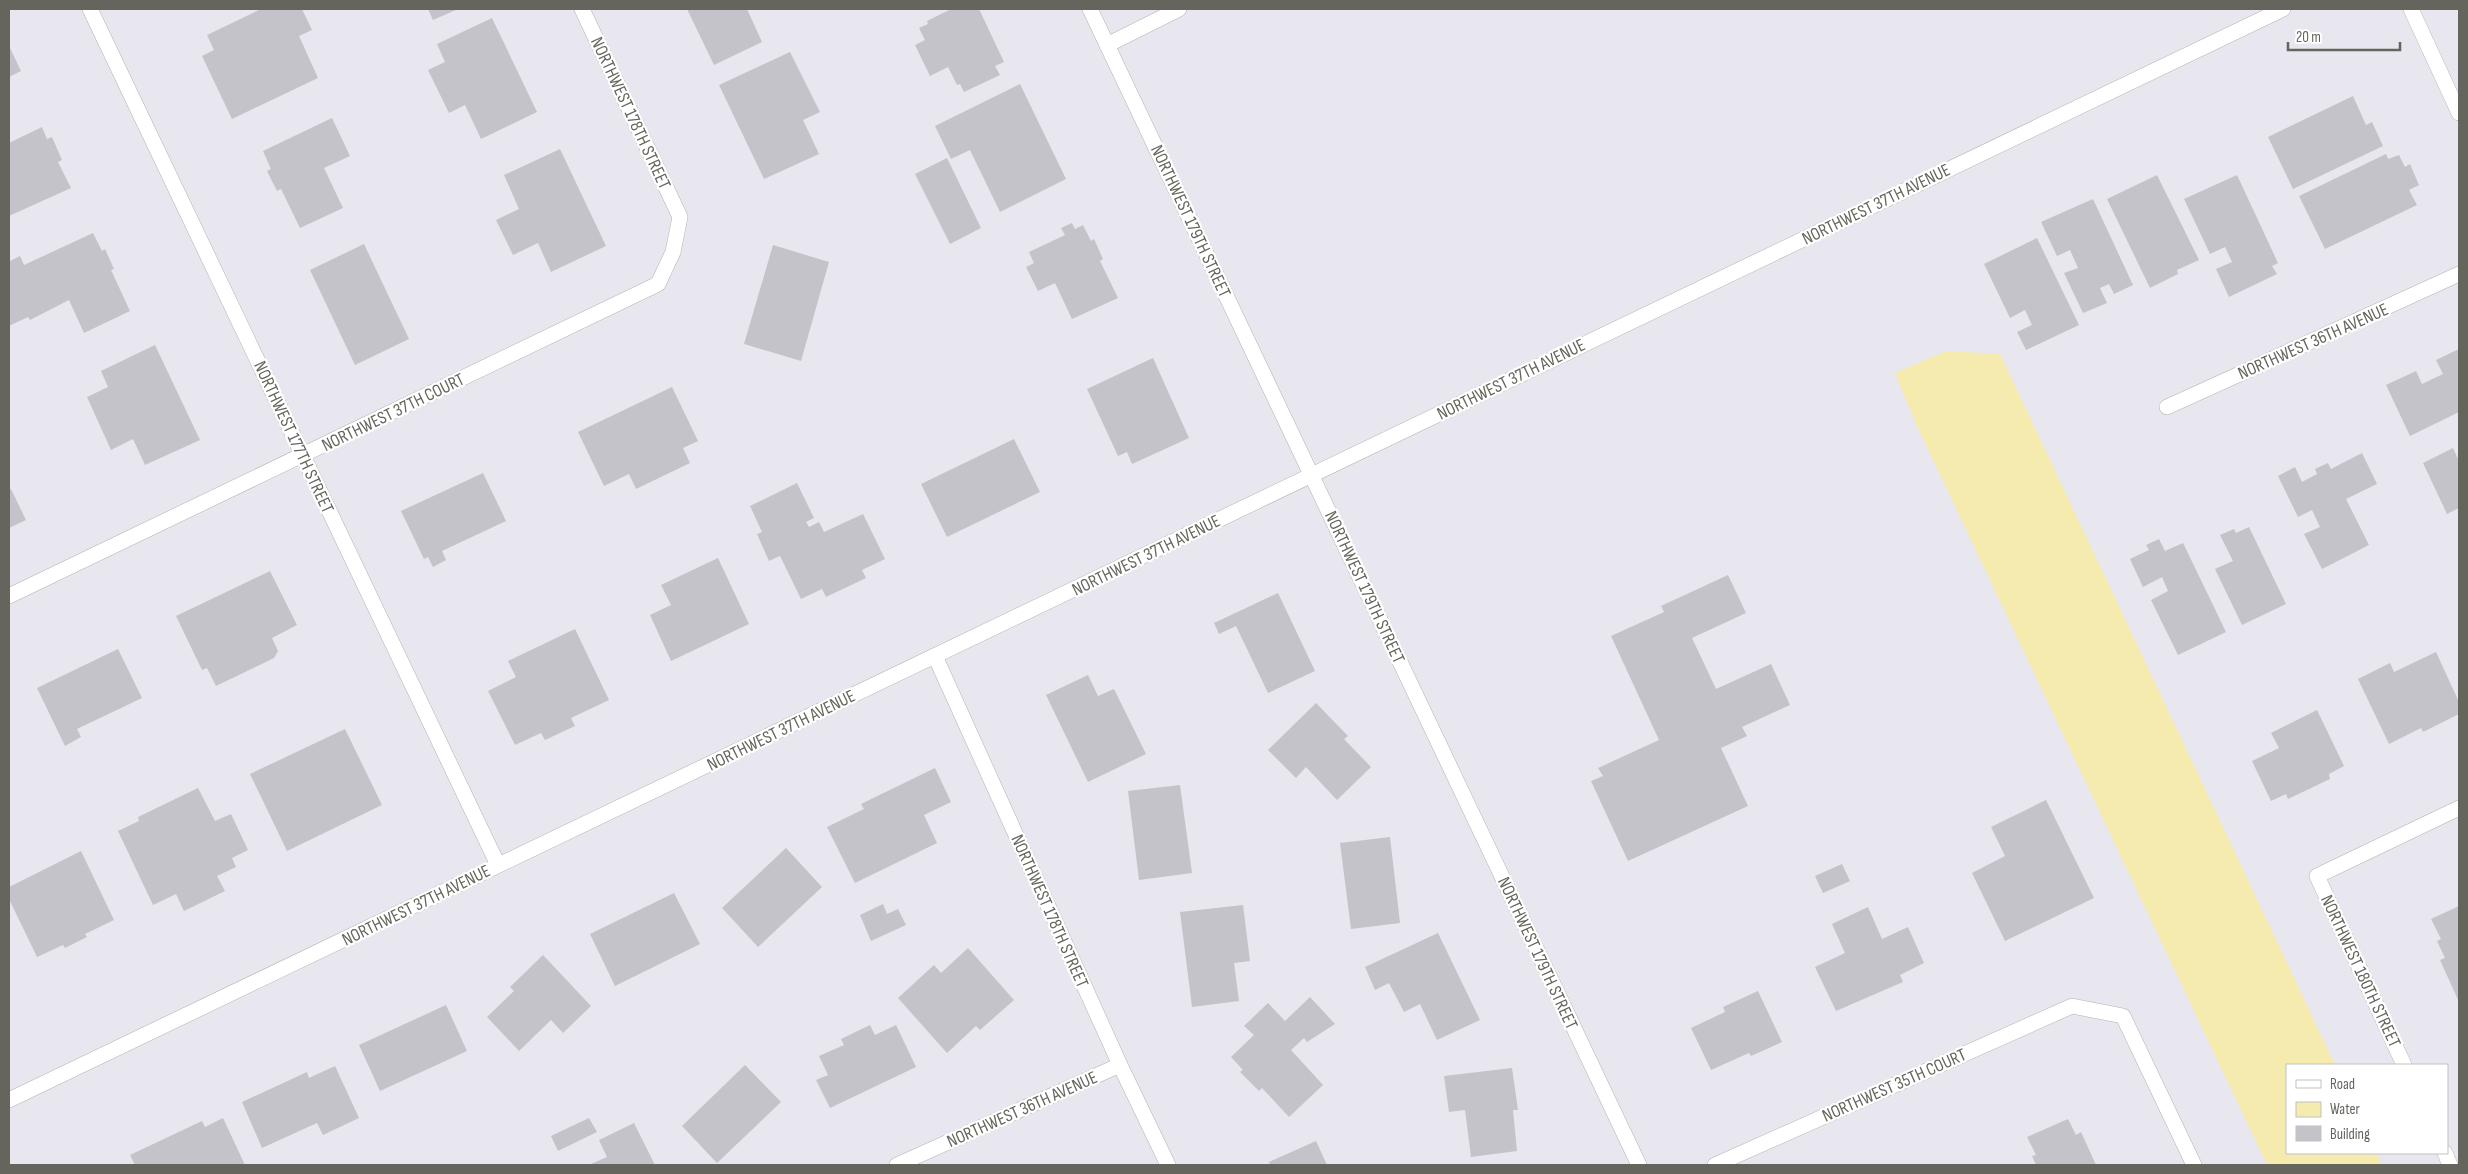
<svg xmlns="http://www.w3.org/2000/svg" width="2468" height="1174" viewBox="0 0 2468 1174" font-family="'Sofia Sans Condensed',sans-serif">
<rect width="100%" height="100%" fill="#e8e6ee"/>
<path fill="#f6ebaf" d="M 1946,351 L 2000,354 L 2335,1065 L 2287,1065 L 2287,1153 L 2376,1153 L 2382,1165 L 2267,1165 L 1916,424 L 1895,373 Z"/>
<path fill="#c4c3ca" d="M 261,9 L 302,9 L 312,30 L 299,36 L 318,78 L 232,119 L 202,56 L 214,50 L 207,35 Z
M 428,9 L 458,9 L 433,20 Z
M 687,9 L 747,9 L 762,42 L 714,65 Z
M 951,9 L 979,9 L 1004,62 L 995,66 L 1000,75 L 964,92 L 960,84 L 957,85 L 948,67 L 930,76 L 915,45 L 925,40 L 919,28 L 928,24 L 927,21 Z
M 492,18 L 537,112 L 481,139 L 465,105 L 449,113 L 428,70 L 445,62 L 437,44 Z
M 9,46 L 21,71 L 9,77 Z
M 790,52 L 820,112 L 803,120 L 819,154 L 764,179 L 719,85 Z
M 1020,84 L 1066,179 L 1000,212 L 970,150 L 951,159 L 935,126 Z
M 2353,96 L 2366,125 L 2372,122 L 2383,146 L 2293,189 L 2268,137 Z
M 332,118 L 350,156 L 324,168 L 343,208 L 300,228 L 281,189 L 277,191 L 267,171 L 271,169 L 263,151 Z
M 42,127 L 47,139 L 52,137 L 62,160 L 58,162 L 71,188 L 9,216 L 9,143 Z
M 560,149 L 606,246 L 551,272 L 538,243 L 513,255 L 496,220 L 519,209 L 504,175 Z
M 2386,154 L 2388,159 L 2399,155 L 2405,167 L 2410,164 L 2419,185 L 2409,190 L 2417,205 L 2325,249 L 2299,196 Z
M 947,158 L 981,228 L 950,244 L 915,174 Z
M 2157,175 L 2199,260 L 2177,270 L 2178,274 L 2150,288 L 2107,199 Z
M 2237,175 L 2278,263 L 2272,266 L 2277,274 L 2229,297 L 2216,269 L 2232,262 L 2225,247 L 2210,254 L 2184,199 Z
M 2093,199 L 2133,285 L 2114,294 L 2109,284 L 2100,288 L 2107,303 L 2083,313 L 2064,273 L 2078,268 L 2070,250 L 2057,256 L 2041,222 Z
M 1072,223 L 1075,229 L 1083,225 L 1091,241 L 1094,239 L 1103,259 L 1100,261 L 1118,298 L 1072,319 L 1055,283 L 1038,291 L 1026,267 L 1034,263 L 1029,252 L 1065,235 L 1061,228 Z
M 93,233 L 102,251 L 105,249 L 114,269 L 111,270 L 130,311 L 84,333 L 69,300 L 30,320 L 28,317 L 9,326 L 9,258 L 10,261 L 20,256 L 24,265 Z
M 2037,238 L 2079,325 L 2026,350 L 2017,332 L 2032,325 L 2025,310 L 2010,318 L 1984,264 Z
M 364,244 L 409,339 L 355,365 L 310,270 Z
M 773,245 L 829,262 L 801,361 L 744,344 Z
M 155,345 L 200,440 L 145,465 L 133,439 L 111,450 L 87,397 L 108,387 L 101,371 Z
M 2459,349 L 2459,412 L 2410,436 L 2386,385 L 2416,371 L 2422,384 L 2443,374 L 2436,360 Z
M 1153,358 L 1189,438 L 1132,464 L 1127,452 L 1118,456 L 1087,389 Z
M 672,387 L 698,441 L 683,448 L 690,463 L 636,489 L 629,474 L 604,486 L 578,432 Z
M 1014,439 L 1040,492 L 947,537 L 921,484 Z
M 2453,448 L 2459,461 L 2459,508 L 2447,514 L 2423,463 Z
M 2362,453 L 2377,484 L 2346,499 L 2369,545 L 2322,569 L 2304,534 L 2320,527 L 2312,510 L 2298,517 L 2278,476 L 2295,467 L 2302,482 L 2317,474 L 2315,469 L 2328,463 L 2331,469 Z
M 483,473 L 506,521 L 442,551 L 446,560 L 433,567 L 428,557 L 424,559 L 401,511 Z
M 797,483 L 814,518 L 806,522 L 809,527 L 819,522 L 824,532 L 863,514 L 885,559 L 862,570 L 866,578 L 826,597 L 822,589 L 801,599 L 780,556 L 769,561 L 757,534 L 762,532 L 750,506 Z
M 11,489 L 26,520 L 9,528 L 9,490 Z
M 2249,527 L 2286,604 L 2242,625 L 2215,569 L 2233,561 L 2220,535 L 2234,529 L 2236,533 Z
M 2159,539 L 2165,551 L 2183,543 L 2226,632 L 2178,655 L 2151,600 L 2168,591 L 2162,577 L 2143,587 L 2130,559 L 2149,550 L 2146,545 Z
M 718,558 L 749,624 L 671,661 L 650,615 L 671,605 L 661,585 Z
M 270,571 L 297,625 L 272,638 L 278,651 L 274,658 L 216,686 L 207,668 L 202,670 L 176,616 Z
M 1728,575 L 1746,613 L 1692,638 L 1716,689 L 1771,664 L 1790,705 L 1742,727 L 1747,736 L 1721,748 L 1748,806 L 1628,861 L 1591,781 L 1603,776 L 1598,768 L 1659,740 L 1611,636 L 1664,612 L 1661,606 Z
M 1278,593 L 1315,671 L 1268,693 L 1236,626 L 1219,634 L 1214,623 Z
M 575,629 L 609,700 L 571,718 L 575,726 L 545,740 L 541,733 L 515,745 L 488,691 L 516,677 L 508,661 Z
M 118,649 L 142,698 L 77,729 L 81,737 L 65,746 L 37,688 Z
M 2436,652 L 2459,702 L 2459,714 L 2423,732 L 2421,728 L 2389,744 L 2358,679 L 2390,663 L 2394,672 Z
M 1088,675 L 1098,696 L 1114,689 L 1146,754 L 1088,782 L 1046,695 Z
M 1316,703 L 1348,736 L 1344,739 L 1371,767 L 1337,800 L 1306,767 L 1296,778 L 1268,750 Z
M 2317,710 L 2344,766 L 2329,774 L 2330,779 L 2288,799 L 2286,794 L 2271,801 L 2252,761 L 2279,748 L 2271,733 Z
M 345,729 L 382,805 L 287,851 L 250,774 Z
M 935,768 L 951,802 L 924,815 L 937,843 L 855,883 L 827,827 L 864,809 L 861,804 Z
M 1180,785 L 1192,873 L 1139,880 L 1128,791 Z
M 198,788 L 215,821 L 231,814 L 248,850 L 232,858 L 236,867 L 217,876 L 225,891 L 184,911 L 176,894 L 153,905 L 118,831 L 139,821 L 138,817 Z
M 2046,800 L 2094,898 L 2005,941 L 1972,873 L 2005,856 L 1991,827 Z
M 1390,837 L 1400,923 L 1351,929 L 1340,843 Z
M 786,848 L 822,887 L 758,947 L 722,908 Z
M 81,851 L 114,920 L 85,934 L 87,937 L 65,948 L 63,945 L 37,957 L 9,899 L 9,887 Z
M 1842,864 L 1850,881 L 1823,893 L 1815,876 Z
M 674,893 L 700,944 L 615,986 L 590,934 Z
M 883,904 L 887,914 L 898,909 L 906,925 L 871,941 L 860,915 Z
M 1243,905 L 1250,961 L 1234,963 L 1239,1001 L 1192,1007 L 1180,912 Z
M 2459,906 L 2459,1002 L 2440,960 L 2445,958 L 2437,941 L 2441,939 L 2431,919 Z
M 1868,907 L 1882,939 L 1908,927 L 1924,963 L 1900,975 L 1903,982 L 1836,1011 L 1815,967 L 1845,953 L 1832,924 Z
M 1438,933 L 1480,1020 L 1437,1040 L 1420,1004 L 1404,1012 L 1389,983 L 1375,990 L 1365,967 Z
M 968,948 L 1014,1000 L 980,1030 L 976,1026 L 947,1053 L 898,998 L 934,965 L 941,973 Z
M 543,955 L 591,1006 L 563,1033 L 551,1020 L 519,1051 L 487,1017 L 514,991 L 510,987 Z
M 1758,991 L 1782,1042 L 1751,1056 L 1749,1053 L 1711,1070 L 1691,1028 L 1725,1012 L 1723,1007 Z
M 1310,997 L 1335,1024 L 1307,1042 L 1304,1038 L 1291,1050 L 1323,1085 L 1289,1117 L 1262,1088 L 1259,1091 L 1240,1072 L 1243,1070 L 1231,1057 L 1254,1035 L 1244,1026 L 1268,1003 L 1285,1021 Z
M 446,1005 L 467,1051 L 380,1091 L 359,1045 Z
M 870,1025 L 875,1035 L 896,1025 L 916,1067 L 830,1108 L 816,1080 L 828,1075 L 819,1056 L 844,1045 L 841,1039 Z
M 745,1065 L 781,1102 L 717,1163 L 682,1126 Z
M 335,1066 L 359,1118 L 323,1135 L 317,1123 L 262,1148 L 242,1102 L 307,1072 L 309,1078 Z
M 1512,1068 L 1518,1110 L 1513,1110 L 1517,1151 L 1471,1157 L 1465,1110 L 1449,1112 L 1444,1076 Z
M 223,1118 L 245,1165 L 135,1165 L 130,1155 L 202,1121 L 205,1127 Z
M 589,1118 L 597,1132 L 558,1151 L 551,1136 Z
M 2068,1119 L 2076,1135 L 2081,1132 L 2096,1165 L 2036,1165 L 2032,1156 L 2036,1155 L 2027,1137 Z
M 634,1123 L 655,1165 L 589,1165 L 607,1157 L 599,1140 Z
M 1316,1141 L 1327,1165 L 1270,1165 L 1269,1162 Z"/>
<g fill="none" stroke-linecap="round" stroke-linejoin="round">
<defs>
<path id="lane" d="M 1107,45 L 1179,9"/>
<path id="street" d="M 90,9 L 498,865
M 1090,9 L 1639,1165
M 2411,9 L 2459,113
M 2167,407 L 2459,274
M 9,596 L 658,284 L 673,252 L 680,217 L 582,9
M 935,656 L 1120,1065 L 1168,1165
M 2404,1065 L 2317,876 L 2459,808
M 2445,1153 L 2450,1165
M 897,1165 L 1120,1065
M 1715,1165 L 2072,1006 L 2123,1016 L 2194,1165"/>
<path id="secondary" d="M 9,1100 L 2283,9"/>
</defs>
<use href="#lane" stroke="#b4b4af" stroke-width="16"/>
<use href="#street" stroke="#b4b4af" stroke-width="16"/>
<use href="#secondary" stroke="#b5b5ae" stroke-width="16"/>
<use href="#lane" stroke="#fff" stroke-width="15"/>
<use href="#street" stroke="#fff" stroke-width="15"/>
<use href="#secondary" stroke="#fff" stroke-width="15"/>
</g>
<g text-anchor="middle" stroke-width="4.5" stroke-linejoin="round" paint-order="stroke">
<g font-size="18" fill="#65655e" stroke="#fff">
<text transform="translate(631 113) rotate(65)" y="6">NORTHWEST 178TH STREET</text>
<text transform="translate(1876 204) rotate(-26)" y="6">NORTHWEST 37TH AVENUE</text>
<text transform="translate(1191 221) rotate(65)" y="6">NORTHWEST 179TH STREET</text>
<text transform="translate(2313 341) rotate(-24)" y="6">NORTHWEST 36TH AVENUE</text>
<text transform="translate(1511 379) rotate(-26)" y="6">NORTHWEST 37TH AVENUE</text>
<text transform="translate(393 412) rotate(-26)" y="6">NORTHWEST 37TH COURT</text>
<text transform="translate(294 437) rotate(65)" y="6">NORTHWEST 177TH STREET</text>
<text transform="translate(1146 555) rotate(-26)" y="6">NORTHWEST 37TH AVENUE</text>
<text transform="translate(1365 587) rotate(65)" y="6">NORTHWEST 179TH STREET</text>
<text transform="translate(781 730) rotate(-26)" y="6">NORTHWEST 37TH AVENUE</text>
<text transform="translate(416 905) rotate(-26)" y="6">NORTHWEST 37TH AVENUE</text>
<text transform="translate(1050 911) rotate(66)" y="6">NORTHWEST 178TH STREET</text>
<text transform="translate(1538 953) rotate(65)" y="6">NORTHWEST 179TH STREET</text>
<text transform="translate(2361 971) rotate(65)" y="6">NORTHWEST 180TH STREET</text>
<text transform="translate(1894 1085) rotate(-24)" y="6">NORTHWEST 35TH COURT</text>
<text transform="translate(1022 1109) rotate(-24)" y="6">NORTHWEST 36TH AVENUE</text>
</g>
</g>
<rect width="2468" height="1174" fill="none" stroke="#65655e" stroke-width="20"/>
<rect x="2286" y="1064" width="162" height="90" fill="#ffffff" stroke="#c1c1bf"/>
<rect x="2296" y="1080" width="25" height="8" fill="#ffffff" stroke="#c1c1bf"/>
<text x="2330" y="1089" font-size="15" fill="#65655e">Road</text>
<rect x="2296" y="1102" width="25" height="15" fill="#f6ebaf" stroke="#c1c1bf"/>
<text x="2330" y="1114" font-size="15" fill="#65655e">Water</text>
<rect x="2296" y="1126" width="25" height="15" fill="#c4c3ca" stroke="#c1c1bf"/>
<text x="2330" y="1139" font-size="15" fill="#65655e">Building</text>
<path d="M2288 42v8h112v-8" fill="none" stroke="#65655e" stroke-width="2.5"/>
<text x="2296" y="42" font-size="15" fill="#65655e" stroke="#ffffff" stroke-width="4" paint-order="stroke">20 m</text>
</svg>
